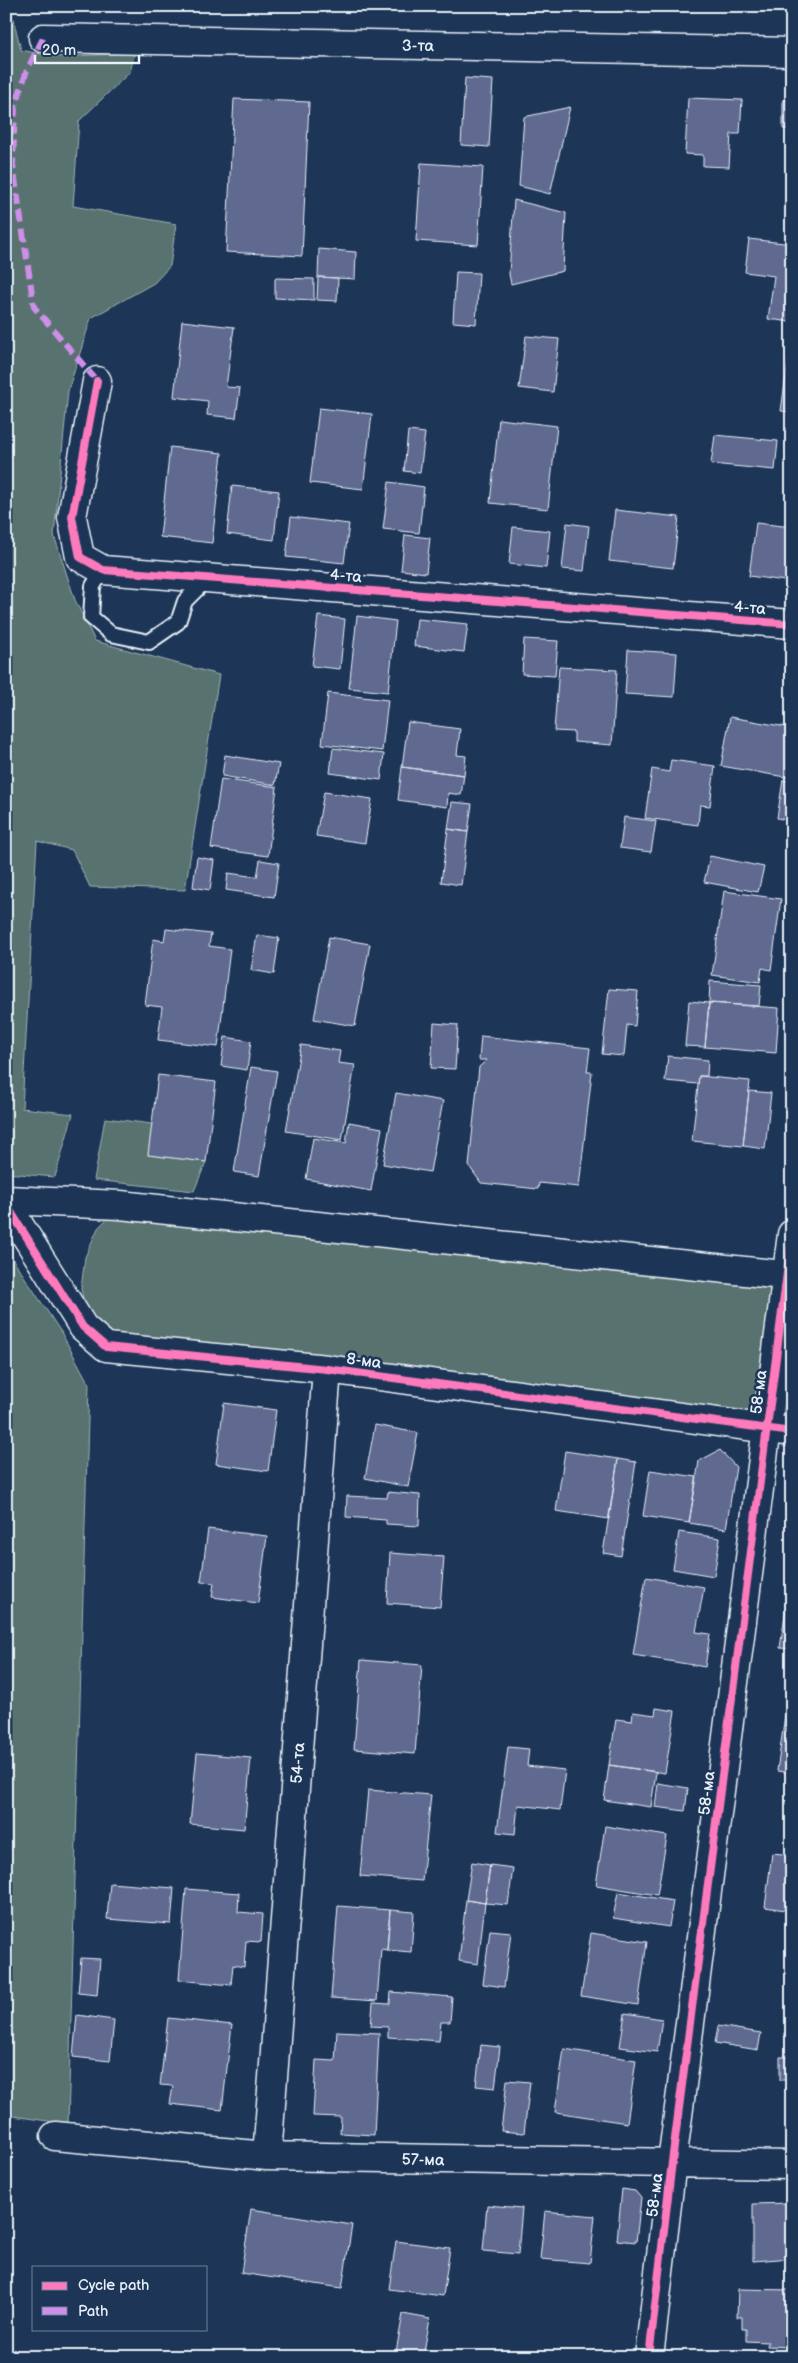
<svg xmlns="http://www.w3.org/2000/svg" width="798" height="2363" viewBox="0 0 798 2363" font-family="'Balsamiq Sans',sans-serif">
<rect width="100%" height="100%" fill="#1d3557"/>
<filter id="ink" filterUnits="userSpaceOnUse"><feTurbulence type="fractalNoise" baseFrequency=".02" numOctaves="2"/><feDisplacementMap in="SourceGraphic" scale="10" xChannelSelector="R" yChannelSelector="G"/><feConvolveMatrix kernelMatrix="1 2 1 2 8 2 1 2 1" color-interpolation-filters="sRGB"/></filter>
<g filter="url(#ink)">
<path fill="#58726f" stroke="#a0b2b4" d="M 6,6 L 10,6 L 21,50 L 55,57 L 135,53 L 130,72 L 79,121 L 73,206 L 176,224 L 170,266 L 154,283 L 91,318 L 68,391 L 54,535 L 75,600 L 95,641 L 219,675 L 185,890 L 90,887 L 72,850 L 37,841 L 22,1108 L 73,1114 L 55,1177 L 6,1173 Z
M 105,1118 L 152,1124 L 148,1155 L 206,1162 L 194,1191 L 94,1180 Z
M 120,1205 L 792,1276 L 792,1432 L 106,1347 L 88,1320 L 81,1289 L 85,1257 L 98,1228 Z
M 6,1249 L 61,1332 L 89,1384 L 68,2124 L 6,2115 L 6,1941 L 9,1922 L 6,1781 Z"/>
<path fill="#606a91" stroke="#e8f1f8" d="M 465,78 L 493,80 L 489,147 L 461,145 Z
M 688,98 L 742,100 L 740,134 L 731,134 L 729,167 L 703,166 L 703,155 L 685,154 Z
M 234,99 L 309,102 L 302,256 L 226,252 Z
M 783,100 L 792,100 L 792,129 L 783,129 Z
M 570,107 L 550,194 L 519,186 L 524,117 Z
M 421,163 L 483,167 L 478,245 L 416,241 Z
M 514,200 L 566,213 L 563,271 L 511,284 L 509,274 Z
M 749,239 L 792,244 L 792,322 L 768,319 L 774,276 L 745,272 Z
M 319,249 L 356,252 L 355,279 L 318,277 Z
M 456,272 L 479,273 L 476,324 L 453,322 Z
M 318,277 L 338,278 L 337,301 L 317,300 Z
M 275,278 L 314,279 L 314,300 L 275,298 Z
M 182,321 L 234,327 L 226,387 L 240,388 L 236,418 L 207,415 L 208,401 L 174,397 Z
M 526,336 L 559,339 L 553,392 L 519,388 Z
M 789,354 L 792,354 L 792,412 L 781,411 Z
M 319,408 L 372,414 L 363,489 L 310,483 Z
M 499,419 L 557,426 L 548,509 L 490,503 Z
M 408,431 L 425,433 L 420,473 L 404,471 Z
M 715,435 L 778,441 L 775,470 L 711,464 Z
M 170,447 L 222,453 L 212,543 L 160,537 Z
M 389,482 L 424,487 L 419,533 L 383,529 Z
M 232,486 L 279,491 L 274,540 L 227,534 Z
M 615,510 L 679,517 L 673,568 L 609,561 Z
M 291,517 L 349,524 L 344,563 L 286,557 Z
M 567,523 L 589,526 L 584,571 L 562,569 Z
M 756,523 L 792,527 L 792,582 L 749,576 Z
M 513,527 L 550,531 L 546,568 L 509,564 Z
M 405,535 L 430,538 L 426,573 L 401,570 Z
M 318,616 L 345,619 L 340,669 L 312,666 Z
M 357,616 L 396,621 L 388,692 L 349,688 Z
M 417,619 L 468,624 L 464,652 L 414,646 Z
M 524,639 L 558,641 L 555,676 L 522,674 Z
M 628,650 L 677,653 L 674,697 L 625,694 Z
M 559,667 L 617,670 L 612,745 L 574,742 L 574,732 L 554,731 Z
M 328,693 L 388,700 L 382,751 L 322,744 Z
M 730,717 L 792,728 L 791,778 L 721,766 Z
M 408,722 L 460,729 L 457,755 L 466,756 L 464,775 L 402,767 Z
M 333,748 L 384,754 L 381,780 L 330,773 Z
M 225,755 L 279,764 L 275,785 L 222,776 Z
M 671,760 L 715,766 L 710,806 L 700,805 L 698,825 L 645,818 L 652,769 L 669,772 Z
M 402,767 L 464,775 L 461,795 L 448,793 L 447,807 L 398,800 Z
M 221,779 L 277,787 L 268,856 L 211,848 Z
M 783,780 L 792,781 L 792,821 L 777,818 Z
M 324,792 L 372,799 L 365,843 L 316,836 Z
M 452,802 L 472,804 L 468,832 L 448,829 Z
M 624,817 L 656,821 L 651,852 L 620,848 Z
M 448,829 L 468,832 L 461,885 L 441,882 Z
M 710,856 L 764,867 L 758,892 L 704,882 Z
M 197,857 L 214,860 L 210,890 L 193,887 Z
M 260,860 L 279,863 L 274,897 L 226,890 L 228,873 L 257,877 Z
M 724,891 L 781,899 L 771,970 L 762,968 L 760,982 L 712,975 Z
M 166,929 L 211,934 L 209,946 L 230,949 L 218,1047 L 158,1040 L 162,1007 L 145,1005 L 153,939 L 164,941 Z
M 257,935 L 279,938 L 274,974 L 251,970 Z
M 329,937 L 370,944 L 355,1026 L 314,1019 Z
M 710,981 L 761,985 L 759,1006 L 709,1003 Z
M 609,989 L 638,991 L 635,1026 L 627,1025 L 624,1056 L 602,1054 Z
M 689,1001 L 709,1003 L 705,1047 L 685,1046 Z
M 709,1003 L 779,1008 L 776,1053 L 705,1047 Z
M 434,1023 L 458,1025 L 455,1069 L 431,1068 Z
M 481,1036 L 590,1048 L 587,1072 L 592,1072 L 579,1187 L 539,1183 L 538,1189 L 481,1183 L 469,1166 L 479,1067 L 487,1060 L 479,1060 Z
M 225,1037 L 251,1041 L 247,1070 L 221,1066 Z
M 301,1045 L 340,1051 L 338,1063 L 355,1065 L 342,1140 L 286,1131 Z
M 668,1056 L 708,1060 L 707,1076 L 699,1076 L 698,1084 L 665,1081 Z
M 251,1067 L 277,1071 L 259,1176 L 234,1172 Z
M 158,1075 L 216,1082 L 206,1162 L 148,1155 Z
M 699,1076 L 750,1081 L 743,1146 L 692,1141 Z
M 749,1091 L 771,1093 L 765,1149 L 743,1146 Z
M 396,1093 L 443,1101 L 430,1172 L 383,1164 Z
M 349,1122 L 382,1128 L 371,1191 L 306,1179 L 313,1138 L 346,1143 Z
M 224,1403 L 276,1410 L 268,1471 L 216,1464 Z
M 375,1425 L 418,1433 L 408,1487 L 365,1478 Z
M 720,1450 L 736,1467 L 726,1529 L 689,1523 L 699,1461 Z
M 565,1451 L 618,1459 L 609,1519 L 556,1511 Z
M 618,1459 L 636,1462 L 621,1556 L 603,1553 Z
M 650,1470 L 697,1477 L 689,1523 L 643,1516 Z
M 388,1492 L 420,1495 L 419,1526 L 386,1524 L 386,1520 L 346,1517 L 347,1496 L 387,1498 Z
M 208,1529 L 267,1536 L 258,1603 L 212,1597 L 214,1583 L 201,1582 Z
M 679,1532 L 720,1538 L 714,1576 L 673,1569 Z
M 390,1553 L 444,1557 L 440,1607 L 387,1603 Z
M 646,1577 L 704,1587 L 696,1632 L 710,1634 L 705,1667 L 633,1655 Z
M 790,1581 L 792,1582 L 792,1649 L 780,1648 Z
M 361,1660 L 422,1665 L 415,1754 L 354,1749 Z
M 789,1687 L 792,1688 L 792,1773 L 777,1771 Z
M 656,1708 L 675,1711 L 665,1773 L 609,1765 L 616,1719 L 632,1721 L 633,1712 L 655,1715 Z
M 508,1747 L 529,1749 L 527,1766 L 565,1770 L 560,1810 L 518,1805 L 515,1834 L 497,1832 Z
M 197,1753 L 251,1758 L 244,1829 L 190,1824 Z
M 609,1765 L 656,1772 L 651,1807 L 604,1800 Z
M 658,1783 L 688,1788 L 685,1811 L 655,1807 Z
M 368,1790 L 431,1795 L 422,1881 L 360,1876 Z
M 605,1826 L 667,1836 L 657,1895 L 596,1885 Z
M 772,1853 L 792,1855 L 792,1911 L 765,1907 Z
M 472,1862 L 490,1865 L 485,1903 L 466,1900 Z
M 490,1865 L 513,1868 L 508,1905 L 485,1903 Z
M 110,1883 L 174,1888 L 171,1924 L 107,1919 Z
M 186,1889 L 239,1893 L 238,1912 L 263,1914 L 261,1942 L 246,1941 L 244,1967 L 233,1965 L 231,1985 L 179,1980 Z
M 618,1892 L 673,1901 L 669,1927 L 613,1918 Z
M 466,1900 L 485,1903 L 478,1964 L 459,1961 Z
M 338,1906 L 390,1910 L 387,1950 L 381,1949 L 377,2001 L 331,1998 Z
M 390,1910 L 414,1912 L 411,1952 L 387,1950 Z
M 490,1930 L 511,1932 L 504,1987 L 483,1984 Z
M 591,1933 L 647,1942 L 638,2005 L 581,1996 Z
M 81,1958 L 100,1959 L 97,1995 L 78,1993 Z
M 391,1992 L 452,1997 L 450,2022 L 441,2022 L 439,2041 L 388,2037 L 388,2027 L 371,2026 L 373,2003 L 390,2004 Z
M 625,2013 L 662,2019 L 657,2052 L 620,2047 Z
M 77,2015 L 114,2020 L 110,2061 L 73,2057 Z
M 168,2018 L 232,2025 L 222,2110 L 170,2104 L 173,2086 L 160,2085 Z
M 718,2026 L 761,2033 L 758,2050 L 715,2043 Z
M 337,2031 L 379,2033 L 374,2135 L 340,2133 L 341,2117 L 313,2116 L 316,2060 L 335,2061 Z
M 481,2045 L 500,2047 L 495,2088 L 476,2086 Z
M 564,2049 L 636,2060 L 627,2123 L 555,2112 Z
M 780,2057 L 792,2057 L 792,2080 L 780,2080 Z
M 507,2080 L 530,2082 L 524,2133 L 501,2131 Z
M 622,2189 L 635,2191 L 641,2198 L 636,2242 L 617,2240 Z
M 792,2203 L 792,2258 L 753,2261 L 753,2204 Z
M 487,2205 L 522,2208 L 518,2254 L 483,2251 Z
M 251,2209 L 352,2225 L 342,2288 L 241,2273 Z
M 545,2211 L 595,2216 L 590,2263 L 540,2259 Z
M 396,2241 L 450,2248 L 443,2296 L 389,2289 Z
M 738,2289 L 792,2290 L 792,2342 L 788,2342 L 788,2347 L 767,2346 L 768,2342 L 746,2341 L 746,2329 L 742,2329 L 742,2317 L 737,2317 Z
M 403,2314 L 430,2319 L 423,2357 L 395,2357 Z"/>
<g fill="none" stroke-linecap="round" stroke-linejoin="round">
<defs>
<path id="service" d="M 103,570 L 93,586 L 91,617 L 111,634 L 149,642 L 178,622 L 185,601 L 208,578"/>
<path id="minor" d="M 43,38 L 792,52
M 97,381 L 72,517 L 80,557 L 103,570 L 792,624
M 6,1200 L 120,1205 L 792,1276
M 6,1204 L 83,1327 L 106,1347 L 327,1369 L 792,1432
M 55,2136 L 267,2156 L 792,2165
M 267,2156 L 327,1369
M 649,2357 L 672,2162 L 792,1234"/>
</defs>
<use href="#service" stroke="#e8f1f8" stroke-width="18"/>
<use href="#minor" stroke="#e8f1f8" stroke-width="31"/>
<use href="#service" stroke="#1d3557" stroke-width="14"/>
<use href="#minor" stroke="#1d3557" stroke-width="28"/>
<path stroke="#ce8fe9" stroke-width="6" stroke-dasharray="12 6" stroke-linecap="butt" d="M 43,38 L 27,70 L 15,107 L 13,165 L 34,307 L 97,381"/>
<defs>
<path id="cycleway" d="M 97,381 L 72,517 L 80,557 L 103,570 L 792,624
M 6,1204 L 83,1327 L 106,1347 L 327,1369 L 792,1432
M 649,2357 L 672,2162 L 792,1234"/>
</defs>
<use href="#cycleway" stroke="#1d3557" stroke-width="11"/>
<use href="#cycleway" stroke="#fd7abc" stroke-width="8"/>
</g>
</g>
<g text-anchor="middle" stroke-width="5" stroke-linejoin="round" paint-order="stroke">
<g font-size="16" fill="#e8f1f8" stroke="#1d3557">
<text transform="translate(418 45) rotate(1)" y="6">3-та</text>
<text transform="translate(346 575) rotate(5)" y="6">4-та</text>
<text transform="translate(750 607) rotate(5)" y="6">4-та</text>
<text transform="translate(364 1360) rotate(8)" y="6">8-ма</text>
<text transform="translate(758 1392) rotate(-83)" y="6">58-ма</text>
<text transform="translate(297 1763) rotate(-86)" y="6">54-та</text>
<text transform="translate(706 1793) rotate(-83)" y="6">58-ма</text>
<text transform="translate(423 2159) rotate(1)" y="6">57-ма</text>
<text transform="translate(654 2195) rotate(-83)" y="6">58-ма</text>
</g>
</g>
<rect width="798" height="2363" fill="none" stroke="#1d3557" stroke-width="25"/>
<rect x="12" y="12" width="773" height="2338" fill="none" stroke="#e8f1f8" stroke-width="2" filter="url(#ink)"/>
<rect x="32" y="2266" width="175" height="65" fill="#1d3557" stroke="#6e8097"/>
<rect x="42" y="2282" width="25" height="8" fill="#fd7abc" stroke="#6e8097"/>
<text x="78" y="2290" font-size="15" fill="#e8f1f8">Cycle path</text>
<rect x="42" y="2307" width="25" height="8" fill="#ce8fe9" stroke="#6e8097"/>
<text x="78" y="2316" font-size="15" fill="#e8f1f8">Path</text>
<path d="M35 55v8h104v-8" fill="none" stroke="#e8f1f8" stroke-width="2.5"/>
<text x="42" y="55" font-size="15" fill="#e8f1f8" stroke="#1d3557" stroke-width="4" paint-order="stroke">20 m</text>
</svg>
